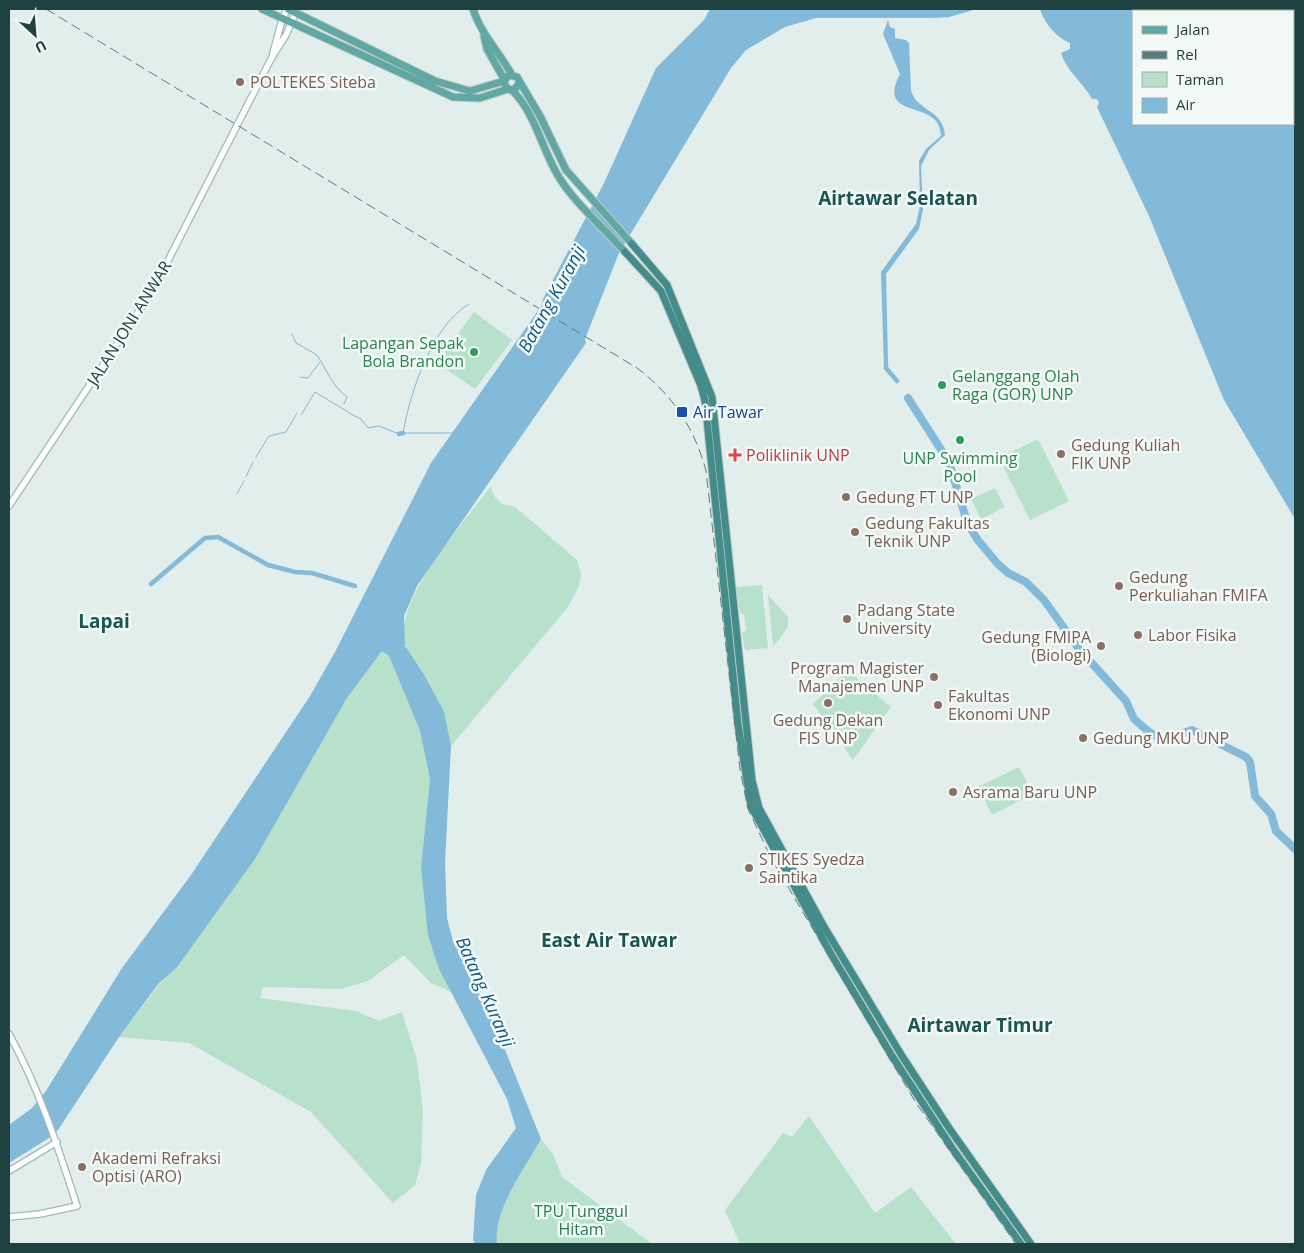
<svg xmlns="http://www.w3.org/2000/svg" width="1304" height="1253" viewBox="0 0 1304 1253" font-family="'Open Sans',sans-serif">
<rect width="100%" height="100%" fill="#e1eeeb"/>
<path fill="#b8e1cc" d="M 474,312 L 512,340 L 475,389 L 437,363 Z
M 1038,439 L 1069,501 L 1030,520 L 999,458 Z
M 490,487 L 495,497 L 502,504 L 515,507 L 577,560 L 581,574 L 579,586 L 568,607 L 451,746 C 445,719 438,699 425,675 C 420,665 410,657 406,646 C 389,605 466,520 490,487 Z
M 995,488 L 1005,507 L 981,519 L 971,499 Z
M 762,585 L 768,648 L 745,650 L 742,633 L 746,630 L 744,615 L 740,613 L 736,587 Z
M 768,595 L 788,617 L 788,627 L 773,647 Z
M 382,651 L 389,656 L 420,731 L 430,779 L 421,867 L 439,969 L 453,993 L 431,983 L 404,955 L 368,981 L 341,989 L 263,987 L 260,998 L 356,1011 L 379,1021 L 402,1012 L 417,1060 L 423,1111 L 421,1163 L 415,1185 L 393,1203 L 311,1112 L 189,1043 L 119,1037 L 255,859 L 347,698 Z
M 847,670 L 891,707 L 853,760 L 813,704 Z
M 1019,767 L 1033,794 L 992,815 L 978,787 Z
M 809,1116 L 875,1213 L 911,1187 L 956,1244 L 740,1244 L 725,1210 L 783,1133 L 792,1137 Z
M 541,1139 L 553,1154 L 562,1177 L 652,1244 L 497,1244 C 493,1210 525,1168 541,1139 Z"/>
<path fill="#83b9d9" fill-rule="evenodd" d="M 710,9 L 977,9 L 949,17 L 934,18 L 816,18 L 785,27 L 746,50 L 731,68 L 619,253 L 585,339 L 586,343 L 417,586 L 404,616 L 405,646 L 424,674 L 444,712 L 451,746 L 445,863 L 447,918 L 453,941 L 497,1030 L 541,1139 C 525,1168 493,1210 497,1244 L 475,1244 L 473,1240 L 476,1195 L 486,1170 L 516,1128 L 507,1099 L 439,969 L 428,935 L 421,867 L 430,779 L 420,731 L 389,656 L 382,651 L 347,698 L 255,859 L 177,967 L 159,983 L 119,1037 L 58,1130 L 49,1138 L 9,1163 L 9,1125 L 32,1108 L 46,1091 L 122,968 L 191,875 L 310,696 L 335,652 L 431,463 L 542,305 L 543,299 L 604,183 L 656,68 L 704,20 Z
M 1040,9 L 1295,9 L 1295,519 L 1224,400 L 1149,216 L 1097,107 L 1099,103 L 1097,99 L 1092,99 C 1083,82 1067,72 1061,53 L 1070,49 L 1070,43 C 1057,38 1044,23 1040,9 ZM 1293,11 L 1293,124 L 1133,124 L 1133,11 Z
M 888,20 L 890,27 L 895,29 L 895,38 L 906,40 L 909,43 L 911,90 C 916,111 943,109 945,135 L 929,150 L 921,166 L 923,209 L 919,229 L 886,274 L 888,362 L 884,368 L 881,272 L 916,224 L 920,206 L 919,161 L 926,149 L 941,136 C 941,97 875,122 900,74 L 883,34 Z"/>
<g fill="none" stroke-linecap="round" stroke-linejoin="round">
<path stroke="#83b9d9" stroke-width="1" d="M 292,334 L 296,343 L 317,355 C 326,369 333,387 347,397 L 344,404
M 300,377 L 308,378 L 320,362
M 349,413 L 361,419 L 368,428 L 379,426 L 399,434
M 301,415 L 315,392 L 348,412
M 453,433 L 403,433 C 410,393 432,325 469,304
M 256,457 L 269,436 L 286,432 L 297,413
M 246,477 L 253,462
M 237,494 L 244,481"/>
<path stroke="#83b9d9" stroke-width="4.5" d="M 886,364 L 886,368 L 897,381
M 399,434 L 403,433
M 151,584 L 205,538 L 218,537 L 268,565 L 295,572 L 312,573 L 355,586"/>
<path stroke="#83b9d9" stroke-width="8" d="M 908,398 L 949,462 L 967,522 L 977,539 L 997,563 L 1008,573 L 1026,582 L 1044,600 L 1079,649 L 1126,701 L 1134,719 L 1149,732 L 1163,740 L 1192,730 L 1246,757 L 1250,762 L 1255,796 L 1271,814 L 1276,831 L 1295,849"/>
<defs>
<path id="secondary" d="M 273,53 L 282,20 L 287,9
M 9,506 L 153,290 L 272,57 L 286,35 L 297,9
M 9,1034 C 39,1088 58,1147 77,1206 L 40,1214 L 9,1217
M 9,1171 L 57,1142"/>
<path id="primary" d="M 262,9 L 453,97 L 480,98 L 508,89
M 288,9 L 435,81 L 470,91 L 504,81
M 473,9 C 481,34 499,52 512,75
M 484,36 L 487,49 L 504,79
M 519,83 L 516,88 L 510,90 L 506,87 L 504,81 L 509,75 L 517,77 L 540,116 L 566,170 L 632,244
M 512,90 C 535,113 541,146 557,174 C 574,203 603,227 625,252"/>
<path id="trunk" d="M 632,244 L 667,285 L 712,397 L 752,780 L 759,808 L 823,925 L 902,1056 L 949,1128 L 1031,1244
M 625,252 L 661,291 L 701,386 L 705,401 L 738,724 L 751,806 L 831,954 L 892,1056 L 952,1148 L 1021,1244"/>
</defs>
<use href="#secondary" stroke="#9ebbb7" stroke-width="8"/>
<use href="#primary" stroke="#c0cac9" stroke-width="9"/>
<use href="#trunk" stroke="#c0cac9" stroke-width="9"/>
<use href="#secondary" stroke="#fff" stroke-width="5.5"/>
<use href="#primary" stroke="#61a8a5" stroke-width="7"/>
<use href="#trunk" stroke="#448c8a" stroke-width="7"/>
<path stroke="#5a7c7a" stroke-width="1" stroke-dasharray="10 5" stroke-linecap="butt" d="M 46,9 L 637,368 C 673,395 695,429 706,471 L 740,769 L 748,809 L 772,860 L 916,1103 L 1016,1244"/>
</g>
<g fill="#8d6e63" stroke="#f2f9f7" stroke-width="2">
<circle cx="240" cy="82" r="5"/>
<circle cx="1061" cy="454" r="5"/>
<circle cx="846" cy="497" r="5"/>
<circle cx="855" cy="532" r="5"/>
<circle cx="1119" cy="586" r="5"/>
<circle cx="847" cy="619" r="5"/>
<circle cx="1138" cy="635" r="5"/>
<circle cx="1101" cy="646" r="5"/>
<circle cx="934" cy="677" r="5"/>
<circle cx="828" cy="703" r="5"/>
<circle cx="938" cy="705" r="5"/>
<circle cx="1083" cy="738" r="5"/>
<circle cx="953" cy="792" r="5"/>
<circle cx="749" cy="868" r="5"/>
<circle cx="82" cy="1167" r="5"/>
</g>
<g fill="#2e9e5b" stroke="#f2f9f7" stroke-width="2">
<circle cx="474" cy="352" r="5"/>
<circle cx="942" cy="385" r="5"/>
<circle cx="960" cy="440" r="5"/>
</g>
<rect fill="#1a4fb4" stroke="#f2f9f7" stroke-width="2" x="676" y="406" width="12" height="12" rx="2.5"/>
<path fill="#e0444e" stroke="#f2f9f7" stroke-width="2" d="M732.5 447.5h5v5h5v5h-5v5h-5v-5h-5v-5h5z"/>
<g text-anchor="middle" stroke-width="5" stroke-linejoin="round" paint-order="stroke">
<g font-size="16" fill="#785e54" stroke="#f2f9f7" text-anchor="start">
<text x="250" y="88">POLTEKES Siteba</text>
<text x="1071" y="451">Gedung Kuliah<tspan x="1071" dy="18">FIK UNP</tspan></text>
<text x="856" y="503">Gedung FT UNP</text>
<text x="865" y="529">Gedung Fakultas<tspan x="865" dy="18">Teknik UNP</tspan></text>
<text x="1129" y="583">Gedung<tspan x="1129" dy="18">Perkuliahan FMIFA</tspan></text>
<text x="857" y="616">Padang State<tspan x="857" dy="18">University</tspan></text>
<text x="1148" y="641">Labor Fisika</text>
<text x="1091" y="643" text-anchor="end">Gedung FMIPA<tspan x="1091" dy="18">(Biologi)</tspan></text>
<text x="924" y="674" text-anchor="end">Program Magister<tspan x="924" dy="18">Manajemen UNP</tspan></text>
<text x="948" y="702">Fakultas<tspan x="948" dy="18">Ekonomi UNP</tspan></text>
<text x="828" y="726" text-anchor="middle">Gedung Dekan<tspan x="828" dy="18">FIS UNP</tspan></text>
<text x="1093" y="744">Gedung MKU UNP</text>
<text x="963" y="798">Asrama Baru UNP</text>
<text x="759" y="865">STIKES Syedza<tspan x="759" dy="18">Saintika</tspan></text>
<text x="92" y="1164">Akademi Refraksi<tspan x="92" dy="18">Optisi (ARO)</tspan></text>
</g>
<g font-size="16" fill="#1f413f" stroke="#f2f9f7">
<text transform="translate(129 323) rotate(-58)" y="6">JALAN JONI ANWAR</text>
</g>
<g font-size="16" fill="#27864d" stroke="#f2f9f7" text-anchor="end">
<text x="464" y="349">Lapangan Sepak<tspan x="464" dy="18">Bola Brandon</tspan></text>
<text x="952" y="382" text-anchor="start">Gelanggang Olah<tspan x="952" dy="18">Raga (GOR) UNP</tspan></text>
<text x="960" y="464" text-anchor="middle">UNP Swimming<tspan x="960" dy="18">Pool</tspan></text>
</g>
<g font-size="16" fill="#164399" stroke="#f2f9f7" text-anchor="start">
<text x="693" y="418">Air Tawar</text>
</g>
<g font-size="16" fill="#be3a42" stroke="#f2f9f7" text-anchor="start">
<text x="746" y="461">Poliklinik UNP</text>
</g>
<g font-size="16" fill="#257c59" stroke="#f2f9f7">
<text x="581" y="1217">TPU Tunggul<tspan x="581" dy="18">Hitam</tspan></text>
</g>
<g font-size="18" font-style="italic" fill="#125884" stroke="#f2f9f7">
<text transform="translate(552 299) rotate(-61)" y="6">Batang Kuranji</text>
<text transform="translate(485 992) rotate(66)" y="6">Batang Kuranji</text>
</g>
<g font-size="19" font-weight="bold" fill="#195553" stroke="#f2f9f7">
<text x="898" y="205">Airtawar Selatan</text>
<text x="104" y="628">Lapai</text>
<text x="609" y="947">East Air Tawar</text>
<text x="980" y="1032">Airtawar Timur</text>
</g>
</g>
<rect width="1304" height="1253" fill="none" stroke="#1f413f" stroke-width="20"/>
<rect x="1132" y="10" width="162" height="115" fill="#f2f9f7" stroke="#9eafad"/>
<rect x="1142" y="26" width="25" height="8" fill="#61a8a5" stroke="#9eafad"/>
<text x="1176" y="35" font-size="15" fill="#1f413f">Jalan</text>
<rect x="1142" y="51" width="25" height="8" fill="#5a7c7a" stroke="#9eafad"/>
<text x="1176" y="60" font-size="15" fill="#1f413f">Rel</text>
<rect x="1142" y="72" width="25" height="15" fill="#b8e1cc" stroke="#9eafad"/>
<text x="1176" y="85" font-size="15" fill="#1f413f">Taman</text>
<rect x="1142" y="98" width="25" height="15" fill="#83b9d9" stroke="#9eafad"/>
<text x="1176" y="110" font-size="15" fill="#1f413f">Air</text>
<g transform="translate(35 35) rotate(154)" stroke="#f2f9f7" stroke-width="4" paint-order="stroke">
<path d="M0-4L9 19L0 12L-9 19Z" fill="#1f413f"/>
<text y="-8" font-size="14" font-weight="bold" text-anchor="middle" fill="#1f413f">U</text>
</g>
</svg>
